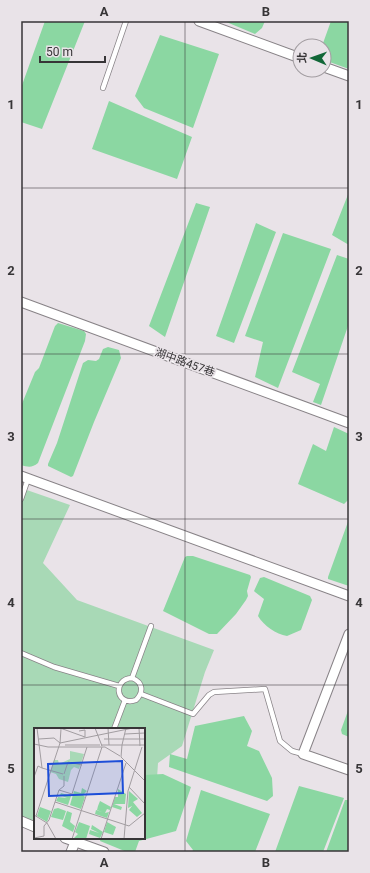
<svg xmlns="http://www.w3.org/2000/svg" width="370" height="873" viewBox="0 0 370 873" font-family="Roboto,'Noto Sans TC',sans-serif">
<rect width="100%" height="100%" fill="#e9e3e8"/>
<path fill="#a8d9b6" d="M 21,488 L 70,505 L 43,563 L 77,600 L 214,650 L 205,672 L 182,746 L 158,763 L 157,778 L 144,778 L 144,729 L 35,729 L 35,829 L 21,824 Z"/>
<path fill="#8bd7a2" d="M 45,21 L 85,21 L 42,129 L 21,122 L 21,88 Z
M 224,21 L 265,21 L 262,28 L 255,34 Z
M 331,21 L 349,21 L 349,69 L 324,60 L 324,46 L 322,46 Z
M 160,35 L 219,54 L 193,128 L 144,108 L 135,96 Z
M 109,101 L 192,137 L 177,179 L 92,149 Z
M 349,192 L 349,245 L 332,235 Z
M 196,203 L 210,207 L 165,337 L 149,326 Z
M 256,223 L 276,232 L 234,343 L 216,336 Z
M 283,233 L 331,249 L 278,388 L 255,377 L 263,342 L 245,336 Z
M 337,255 L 349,259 L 349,323 L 321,405 L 313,402 L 320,384 L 292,372 Z
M 58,323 L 84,331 L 86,334 L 85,341 L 38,463 C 32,468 28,467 21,465 L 21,406 L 35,372 L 39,368 L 55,326 Z
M 108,347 L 119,350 L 121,358 L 94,422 L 73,476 L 71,477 L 48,466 L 48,464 L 57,443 L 83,363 L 88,360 L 96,361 L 99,359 L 103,349 Z
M 334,427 L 349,434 L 349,499 L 344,504 L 298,484 L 313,444 L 326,451 Z
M 349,519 L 349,586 L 328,579 L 328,577 Z
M 187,556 L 193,556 L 250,575 L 251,577 L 247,591 L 248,596 L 246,600 L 236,614 L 217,634 L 209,634 L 163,611 L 185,557 Z
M 264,577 L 310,596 L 312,600 L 301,630 L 287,636 C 276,634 264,626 258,616 L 264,599 L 255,592 L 254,591 L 260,578 Z
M 349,708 L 349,737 L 342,734 L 341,730 Z
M 244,716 L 252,731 L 247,746 L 259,751 L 272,778 L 273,796 L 267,801 L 169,767 L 170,754 L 187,759 L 195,726 Z
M 163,774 L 191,787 L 176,831 L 139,841 L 135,852 L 127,852 L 100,841 L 101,838 L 144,838 L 144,775 Z
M 299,786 L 344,798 L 323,852 L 275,852 Z
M 201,790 L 270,814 L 255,852 L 192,852 L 193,850 L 186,841 Z
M 345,800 L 349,800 L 349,852 L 326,852 Z"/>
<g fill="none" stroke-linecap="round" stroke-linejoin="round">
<defs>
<path id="service" d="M 103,88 L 126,21
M 21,499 L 28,479
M 21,653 L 54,667 L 119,686
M 132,678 C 143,682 144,692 136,700 C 116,707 112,679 132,678 L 151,626
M 141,694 L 193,714 L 209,695 L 214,692 L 265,689 L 280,741 L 292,751 L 303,754
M 114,729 L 125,700"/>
<path id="minor" d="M 199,21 L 300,58
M 324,67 L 349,76
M 21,302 L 349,423
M 21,476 L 349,596
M 349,634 L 303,754 L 349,770
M 21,821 L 35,827
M 65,838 L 104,852
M 71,852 L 75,842"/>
</defs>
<use href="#service" stroke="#888387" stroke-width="6"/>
<use href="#minor" stroke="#888387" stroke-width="11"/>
<use href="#service" stroke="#fff" stroke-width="4.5"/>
<use href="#minor" stroke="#fff" stroke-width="9"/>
</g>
<path fill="none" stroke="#373537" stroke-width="1" stroke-opacity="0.55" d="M 185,21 L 185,852M 21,188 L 349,188M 21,354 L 349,354M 21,519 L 349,519M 21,685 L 349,685"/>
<g text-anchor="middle" stroke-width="3.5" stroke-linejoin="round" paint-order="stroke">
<g font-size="11" fill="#373537" stroke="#e9e3e8">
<text transform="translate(185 362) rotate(20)" y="4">湖中路457巷</text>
</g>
</g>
<g transform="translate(34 728)">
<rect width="111" height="111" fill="#e9e3e8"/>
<path d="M 36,23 L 50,26 L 45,41 L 40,39 L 37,42 L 34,54 L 25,51 L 22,46 L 16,44 L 20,32 L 24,32 L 25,36 L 36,31 Z" fill="#a8d9b6"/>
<path d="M 48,60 L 53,63 L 49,67 L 51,69 L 47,81 L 36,77 L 40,63 L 47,65 ZM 84,61 L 92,66 L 91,76 L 80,76 L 88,79 L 87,82 L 78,79 L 81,69 L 84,69 ZM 95,63 L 104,71 L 99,74 L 108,85 L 103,89 L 95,82 L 98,78 L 94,80 ZM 27,65 L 37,68 L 34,77 L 22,73 L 24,69 L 33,70 L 26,67 ZM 66,73 L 77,79 L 76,82 L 73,81 L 71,85 L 75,84 L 73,90 L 61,86 L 62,82 L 68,84 L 63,82 L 64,78 L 68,79 L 64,78 ZM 6,79 L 17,83 L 13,94 L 3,88 ZM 24,80 L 32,83 L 29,92 L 17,89 L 20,81 ZM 33,83 L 38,85 L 36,94 L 41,98 L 39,104 L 28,98 ZM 45,94 L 56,98 L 52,111 L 39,111 L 44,106 L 41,104 ZM 73,94 L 82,99 L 79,107 L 70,104 ZM 58,97 L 69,104 L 66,110 L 55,106 L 56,102 L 65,105 L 57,101 Z" fill="#8bd7a2"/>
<path fill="none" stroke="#a29da1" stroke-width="1" d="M 3,0 L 8,40 L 29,46M 26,0 L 51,9 L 51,2 L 45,3M 61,0 L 68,18M 74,0 L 75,17M 92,0 L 88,17 L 111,17M 105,0 L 106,18M 91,6 L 111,5M 5,11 L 20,10 L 26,15M 70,11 L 111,11M 26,15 L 27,1M 0,16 L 14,19 L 71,19 L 86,28M 31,17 L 66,17M 67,17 L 88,17 L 87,29 L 111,53M 30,46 L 34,34 L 48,37M 0,49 L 4,38 L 8,40M 95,59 L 111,76M 25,62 L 30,58 L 30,48M 21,74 L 25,62 L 38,66 L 53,19M 0,87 L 13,95 L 22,111M 2,88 L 26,15 L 99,0M 0,110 L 10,108 L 10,98 L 15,92 L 21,74 L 95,98 L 111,85M 38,111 L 68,19M 67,111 L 92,35M 90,111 L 94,63 L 108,19"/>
<path fill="#1d4ed8" fill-opacity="0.15" stroke="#1d4ed8" stroke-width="2" d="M 88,33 L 89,65 L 15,68 L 14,36 Z"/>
<rect width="111" height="111" fill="none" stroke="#373537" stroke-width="2"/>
</g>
<rect width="370" height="873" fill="none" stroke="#e9e3e8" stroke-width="44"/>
<g transform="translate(312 58) rotate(272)"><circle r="19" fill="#e9e3e8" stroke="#a29da1"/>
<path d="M0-3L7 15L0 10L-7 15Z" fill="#126738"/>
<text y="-6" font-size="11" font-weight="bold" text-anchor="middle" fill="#373537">北</text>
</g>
<path d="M40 56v6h65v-6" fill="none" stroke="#373537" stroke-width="2"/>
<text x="46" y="56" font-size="12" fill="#373537" stroke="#e9e3e8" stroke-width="3" paint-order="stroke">50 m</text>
<rect x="22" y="22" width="326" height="829" fill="none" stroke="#373537" stroke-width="1.5"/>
<g font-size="13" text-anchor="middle" font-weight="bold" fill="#373537">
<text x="104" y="16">A</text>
<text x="266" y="16">B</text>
<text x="11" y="109">1</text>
<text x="359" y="109">1</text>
<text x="11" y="275">2</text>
<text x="359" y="275">2</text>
<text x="11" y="441">3</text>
<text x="359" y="441">3</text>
<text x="11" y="607">4</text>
<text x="359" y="607">4</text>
<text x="11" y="773">5</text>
<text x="359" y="773">5</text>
<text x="104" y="867">A</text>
<text x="266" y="867">B</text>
</g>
</svg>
